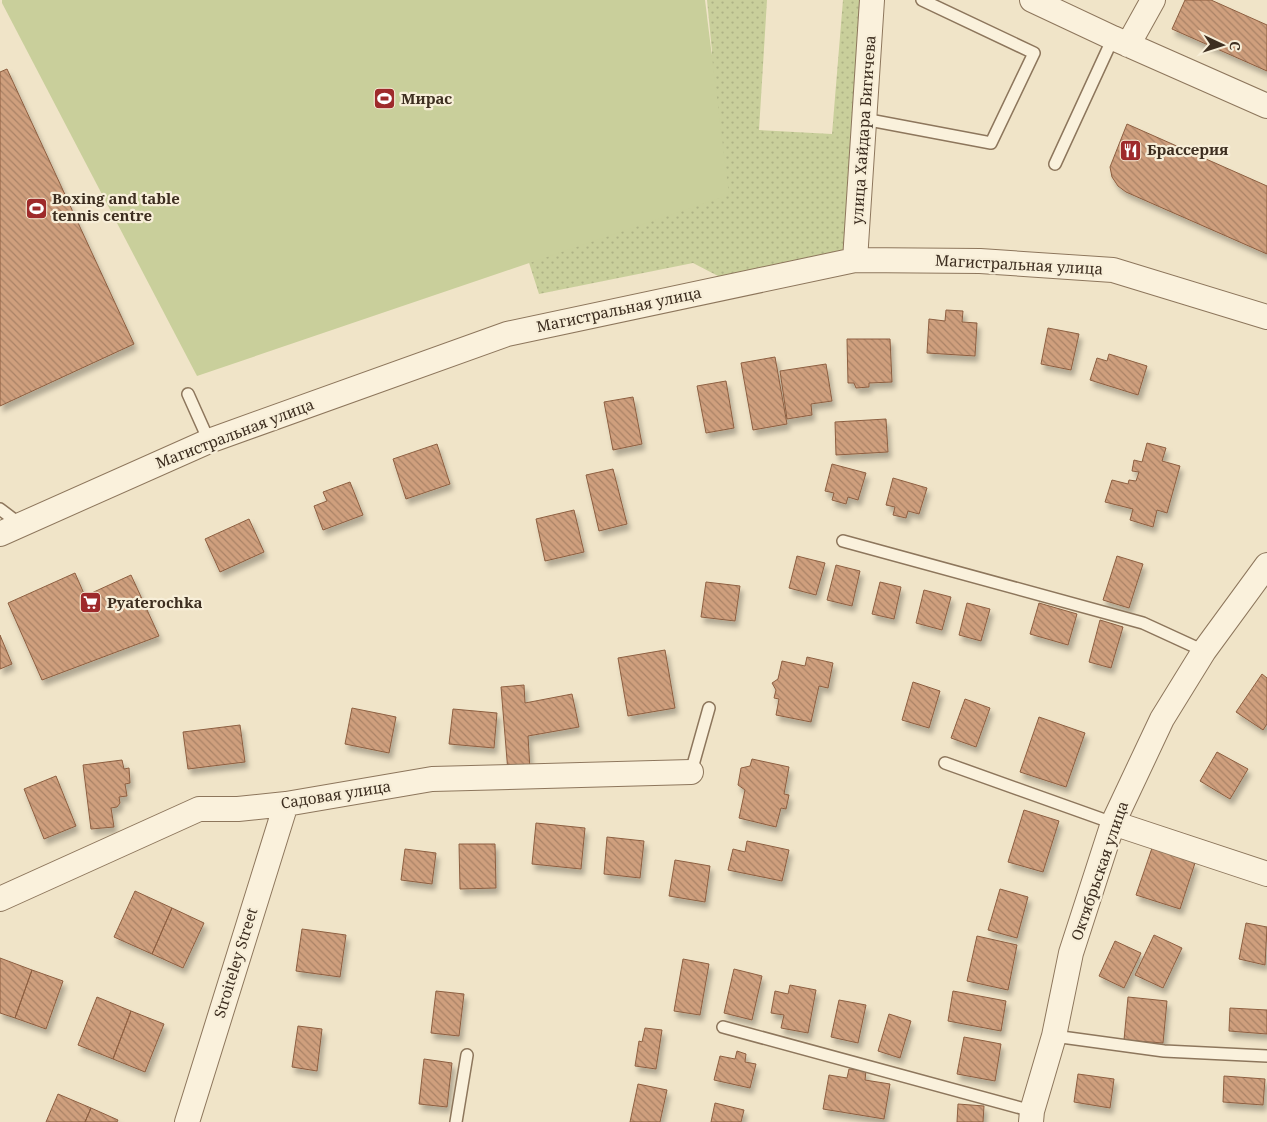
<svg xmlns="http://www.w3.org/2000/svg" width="1267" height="1122" viewBox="0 0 1267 1122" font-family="'Noto Serif',serif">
<defs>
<pattern id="green-dots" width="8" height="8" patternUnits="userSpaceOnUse" patternTransform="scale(1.25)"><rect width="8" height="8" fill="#c9cf9b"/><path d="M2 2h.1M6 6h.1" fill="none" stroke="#aeb285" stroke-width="1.8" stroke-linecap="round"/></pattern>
<pattern id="building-back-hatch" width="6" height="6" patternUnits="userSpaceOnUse" patternTransform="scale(1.25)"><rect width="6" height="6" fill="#cf9f7d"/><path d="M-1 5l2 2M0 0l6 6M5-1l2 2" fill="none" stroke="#a98266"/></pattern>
<filter id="shadow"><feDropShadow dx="3" dy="5.5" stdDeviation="2.5" flood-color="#0004"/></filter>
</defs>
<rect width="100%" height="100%" fill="#f0e4c8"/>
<path fill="url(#green-dots)" d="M 707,0 L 767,0 L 759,130 L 832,134 L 843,0 L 864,0 L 850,251 L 720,277 L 693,263 L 539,294 L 524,247 L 701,101 L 712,51 Z"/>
<path fill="#c9cf9b" d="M 2,0 L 705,0 L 729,195 L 197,376 L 2,3 Z"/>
<path fill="url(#building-back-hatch)" stroke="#8d5f41" filter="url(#shadow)" d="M 1185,0 L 1211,0 L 1267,25 L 1267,71 L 1172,29 Z
M 7,69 L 134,344 L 0,406 L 0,72 Z
M 1127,124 L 1267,186 L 1267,254 L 1126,192 L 1118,186 L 1112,177 L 1110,167 Z
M 946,310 L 963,311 L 962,322 L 977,323 L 975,356 L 927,353 L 929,319 L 945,321 Z
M 1048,328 L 1079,334 L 1071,370 L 1041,364 Z
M 847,339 L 890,339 L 892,382 L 869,383 L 869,387 L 856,388 L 854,383 L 848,383 Z
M 1109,354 L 1147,366 L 1138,395 L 1090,380 L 1097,358 L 1107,361 Z
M 775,357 L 787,424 L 753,430 L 741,363 Z
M 826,364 L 832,401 L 811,404 L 812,415 L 787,419 L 780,371 Z
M 726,381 L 734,428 L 706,433 L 697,386 Z
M 633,397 L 642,444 L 613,450 L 604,402 Z
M 886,419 L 888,452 L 836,455 L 835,422 Z
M 1147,443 L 1166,448 L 1162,461 L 1180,466 L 1167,513 L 1157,510 L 1153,527 L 1130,520 L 1133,509 L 1105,502 L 1112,480 L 1128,484 L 1129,480 L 1136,481 L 1139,472 L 1132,471 L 1134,460 L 1142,462 Z
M 437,444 L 450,484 L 406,499 L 393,459 Z
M 832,464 L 866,473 L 858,500 L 848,497 L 846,504 L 832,500 L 834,493 L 825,491 Z
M 613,469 L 627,524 L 599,531 L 586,475 Z
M 893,478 L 927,488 L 919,514 L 908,511 L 906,518 L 893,515 L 895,507 L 886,505 Z
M 350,482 L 363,515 L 323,530 L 314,506 L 327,501 L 323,492 Z
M 574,510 L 584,552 L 545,561 L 536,519 Z
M 249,519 L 264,552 L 220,572 L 205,539 Z
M 797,556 L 825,563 L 816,595 L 789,588 Z
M 1117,556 L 1143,564 L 1129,608 L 1103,600 Z
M 836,565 L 860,571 L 852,606 L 827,600 Z
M 75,573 L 85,596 L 131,575 L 159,636 L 42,680 L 8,603 Z
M 706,582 L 740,586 L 735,621 L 701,617 Z
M 880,582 L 901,587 L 894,619 L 872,614 Z
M 924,590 L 951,597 L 942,630 L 916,623 Z
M 967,603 L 990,609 L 981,641 L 959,635 Z
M 1039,603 L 1077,614 L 1068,645 L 1030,634 Z
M 1100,620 L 1123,627 L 1111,668 L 1089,662 Z
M 0,635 L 12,664 L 0,669 Z
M 665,650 L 675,708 L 628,716 L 618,658 Z
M 807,657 L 833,663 L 828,688 L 819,686 L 811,722 L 776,715 L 779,699 L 774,698 L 776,690 L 772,683 L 778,679 L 782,661 L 805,666 Z
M 1262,674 L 1267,678 L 1267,724 L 1263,730 L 1236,712 Z
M 913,682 L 940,691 L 929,728 L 902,720 Z
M 524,685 L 525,703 L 572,694 L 579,727 L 528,736 L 530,770 L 508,772 L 501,687 Z
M 965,699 L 990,708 L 976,747 L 951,738 Z
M 352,708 L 396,717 L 389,753 L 345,744 Z
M 453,709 L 497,713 L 494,748 L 449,744 Z
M 1039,717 L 1085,733 L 1066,787 L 1020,772 Z
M 240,725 L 245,762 L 188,769 L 183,732 Z
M 1217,752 L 1248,769 L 1230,799 L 1200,781 Z
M 752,759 L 789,767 L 784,794 L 789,795 L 786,809 L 781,808 L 776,827 L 739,818 L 745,790 L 738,785 L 741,768 L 750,766 Z
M 122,760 L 124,769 L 129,768 L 130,783 L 125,784 L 127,796 L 119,797 L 120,803 L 117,807 L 111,808 L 114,827 L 91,829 L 83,765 Z
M 56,776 L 76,826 L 44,839 L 24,789 Z
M 1024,810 L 1059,821 L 1043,872 L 1008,862 Z
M 536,823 L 585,828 L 581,869 L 532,864 Z
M 607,837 L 644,841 L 640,878 L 604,874 Z
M 747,841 L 789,850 L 782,881 L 728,870 L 733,849 L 745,852 Z
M 459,844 L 495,844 L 496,888 L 460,889 Z
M 1152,848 L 1195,863 L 1180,909 L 1136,895 Z
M 405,849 L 436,853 L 432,884 L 401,880 Z
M 675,860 L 710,866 L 705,902 L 669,896 Z
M 1000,889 L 1028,897 L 1017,938 L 988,930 Z
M 135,891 L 172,908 L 152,954 L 114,937 Z
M 172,908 L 204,923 L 183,968 L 152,954 Z
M 1246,923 L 1267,927 L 1265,965 L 1239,959 Z
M 302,929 L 346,935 L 340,977 L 296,971 Z
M 1154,935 L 1182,948 L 1163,988 L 1135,975 Z
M 977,936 L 1017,945 L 1008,990 L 967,981 Z
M 1115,941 L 1141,953 L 1124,988 L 1099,976 Z
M 0,958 L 32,970 L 15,1018 L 0,1013 Z
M 683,959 L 709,964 L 700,1015 L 674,1011 Z
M 734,969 L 762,976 L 752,1020 L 724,1013 Z
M 32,970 L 63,981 L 46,1029 L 15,1018 Z
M 790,985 L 816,990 L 808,1033 L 781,1028 L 784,1015 L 771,1013 L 775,991 L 788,994 Z
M 436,991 L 464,994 L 459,1036 L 431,1033 Z
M 953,991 L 1006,1001 L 1001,1031 L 948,1021 Z
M 97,997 L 131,1011 L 113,1059 L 78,1045 Z
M 1128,997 L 1167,1001 L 1163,1043 L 1124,1040 Z
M 839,1000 L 866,1005 L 858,1043 L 831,1037 Z
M 1230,1008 L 1267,1010 L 1267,1034 L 1229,1031 Z
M 131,1011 L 164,1024 L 145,1072 L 113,1059 Z
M 889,1014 L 911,1021 L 900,1058 L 878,1051 Z
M 298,1026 L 322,1029 L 317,1071 L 292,1067 Z
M 645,1028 L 662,1030 L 656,1069 L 635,1066 L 639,1041 L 642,1042 Z
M 964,1037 L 1001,1044 L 995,1081 L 957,1074 Z
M 737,1051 L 746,1054 L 745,1062 L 756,1064 L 750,1088 L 714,1080 L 720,1056 L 735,1059 Z
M 424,1059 L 452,1063 L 447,1107 L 419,1104 Z
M 849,1069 L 866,1071 L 865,1080 L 890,1084 L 884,1119 L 823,1109 L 829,1075 L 847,1078 Z
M 1078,1074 L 1114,1079 L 1110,1108 L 1074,1102 Z
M 1224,1076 L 1265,1079 L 1263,1105 L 1223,1102 Z
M 638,1084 L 667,1090 L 660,1122 L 630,1122 Z
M 58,1094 L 91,1108 L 85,1122 L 46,1122 Z
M 715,1103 L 744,1110 L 741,1122 L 711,1122 Z
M 958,1104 L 984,1106 L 983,1122 L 957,1122 Z
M 91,1108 L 118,1120 L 117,1122 L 85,1122 Z"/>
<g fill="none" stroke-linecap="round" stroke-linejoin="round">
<defs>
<path id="lane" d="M 864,119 L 991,143 L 1034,53 L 922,0
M 1055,164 L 1113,38
M 188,394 L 209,441
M 0,509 L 21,525
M 843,541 L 1143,623 L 1204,651
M 945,763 L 1113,823
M 691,772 L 709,708
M 723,1027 L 1032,1111
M 1054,1036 L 1164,1051 L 1267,1056
M 456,1122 L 467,1055"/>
<path id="street" d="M 1032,0 L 1113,38 L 1267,106
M 1128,45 L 1153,0
M 855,260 L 872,0
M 0,534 L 209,441 L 507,334 L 855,260 L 980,261 L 1113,270 L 1267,317
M 1113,823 L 1267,874
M 0,899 L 199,809 L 238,809 L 286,804 L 432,779 L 691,772
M 187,1122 L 286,804
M 1031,1122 L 1032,1111 L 1054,1036 L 1071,953 L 1113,823 L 1162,719 L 1204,651 L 1267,565"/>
</defs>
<use href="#lane" stroke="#8d765c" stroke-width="14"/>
<use href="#street" stroke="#8d765c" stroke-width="26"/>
<use href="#lane" stroke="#faf1dc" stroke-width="11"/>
<use href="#street" stroke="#faf1dc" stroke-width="24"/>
</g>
<defs>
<symbol id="stadium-square" viewBox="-11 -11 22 22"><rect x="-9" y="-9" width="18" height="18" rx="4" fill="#9e2a2b" stroke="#f7eed8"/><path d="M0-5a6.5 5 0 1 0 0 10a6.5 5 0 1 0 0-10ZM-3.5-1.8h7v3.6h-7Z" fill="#fff"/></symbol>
<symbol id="restaurant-square" viewBox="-11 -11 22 22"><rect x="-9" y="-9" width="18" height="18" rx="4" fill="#9e2a2b" stroke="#f7eed8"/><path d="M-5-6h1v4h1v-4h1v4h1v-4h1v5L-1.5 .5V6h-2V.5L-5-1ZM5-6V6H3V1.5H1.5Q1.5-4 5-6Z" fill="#fff"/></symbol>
<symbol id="supermarket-square" viewBox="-11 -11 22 22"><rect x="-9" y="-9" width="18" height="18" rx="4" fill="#9e2a2b" stroke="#f7eed8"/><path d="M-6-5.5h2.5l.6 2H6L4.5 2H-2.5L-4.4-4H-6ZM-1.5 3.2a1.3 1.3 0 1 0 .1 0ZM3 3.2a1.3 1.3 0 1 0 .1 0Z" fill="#fff"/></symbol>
</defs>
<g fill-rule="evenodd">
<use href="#stadium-square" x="372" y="86" width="25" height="25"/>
<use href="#restaurant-square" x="1118" y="138" width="25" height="25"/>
<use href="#stadium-square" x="24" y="196" width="25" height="25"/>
<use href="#supermarket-square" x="78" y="590" width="25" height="25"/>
</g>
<g text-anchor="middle" stroke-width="4.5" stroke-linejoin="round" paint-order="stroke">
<g font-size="15" font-weight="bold" fill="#3d2e20" stroke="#f7eed8" text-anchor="start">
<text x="401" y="104">Мирас</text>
<text x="1147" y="155">Брассерия</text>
<text x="52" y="204">Boxing and table<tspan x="52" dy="17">tennis centre</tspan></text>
<text x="107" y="608">Pyaterochka</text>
</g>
<g font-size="15" fill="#3d2e20" stroke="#f7eed8">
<text transform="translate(864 130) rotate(-86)" y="5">улица Хайдара Бигичева</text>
<text transform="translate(1019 265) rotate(3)" y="5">Магистральная улица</text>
<text transform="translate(619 310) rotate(-12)" y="5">Магистральная улица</text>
<text transform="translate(235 434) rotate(-21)" y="5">Магистральная улица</text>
<text transform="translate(336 795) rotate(-9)" y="5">Садовая улица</text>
<text transform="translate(1100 871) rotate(-71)" y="5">Октябрьская улица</text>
<text transform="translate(236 963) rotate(-73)" y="5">Stroiteley Street</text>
</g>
</g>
<g transform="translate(1222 45) rotate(94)" stroke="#f7eed8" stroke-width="4" paint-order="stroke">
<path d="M0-4L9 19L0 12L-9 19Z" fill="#3d2e20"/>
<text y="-8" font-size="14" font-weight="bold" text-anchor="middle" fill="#3d2e20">С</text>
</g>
</svg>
